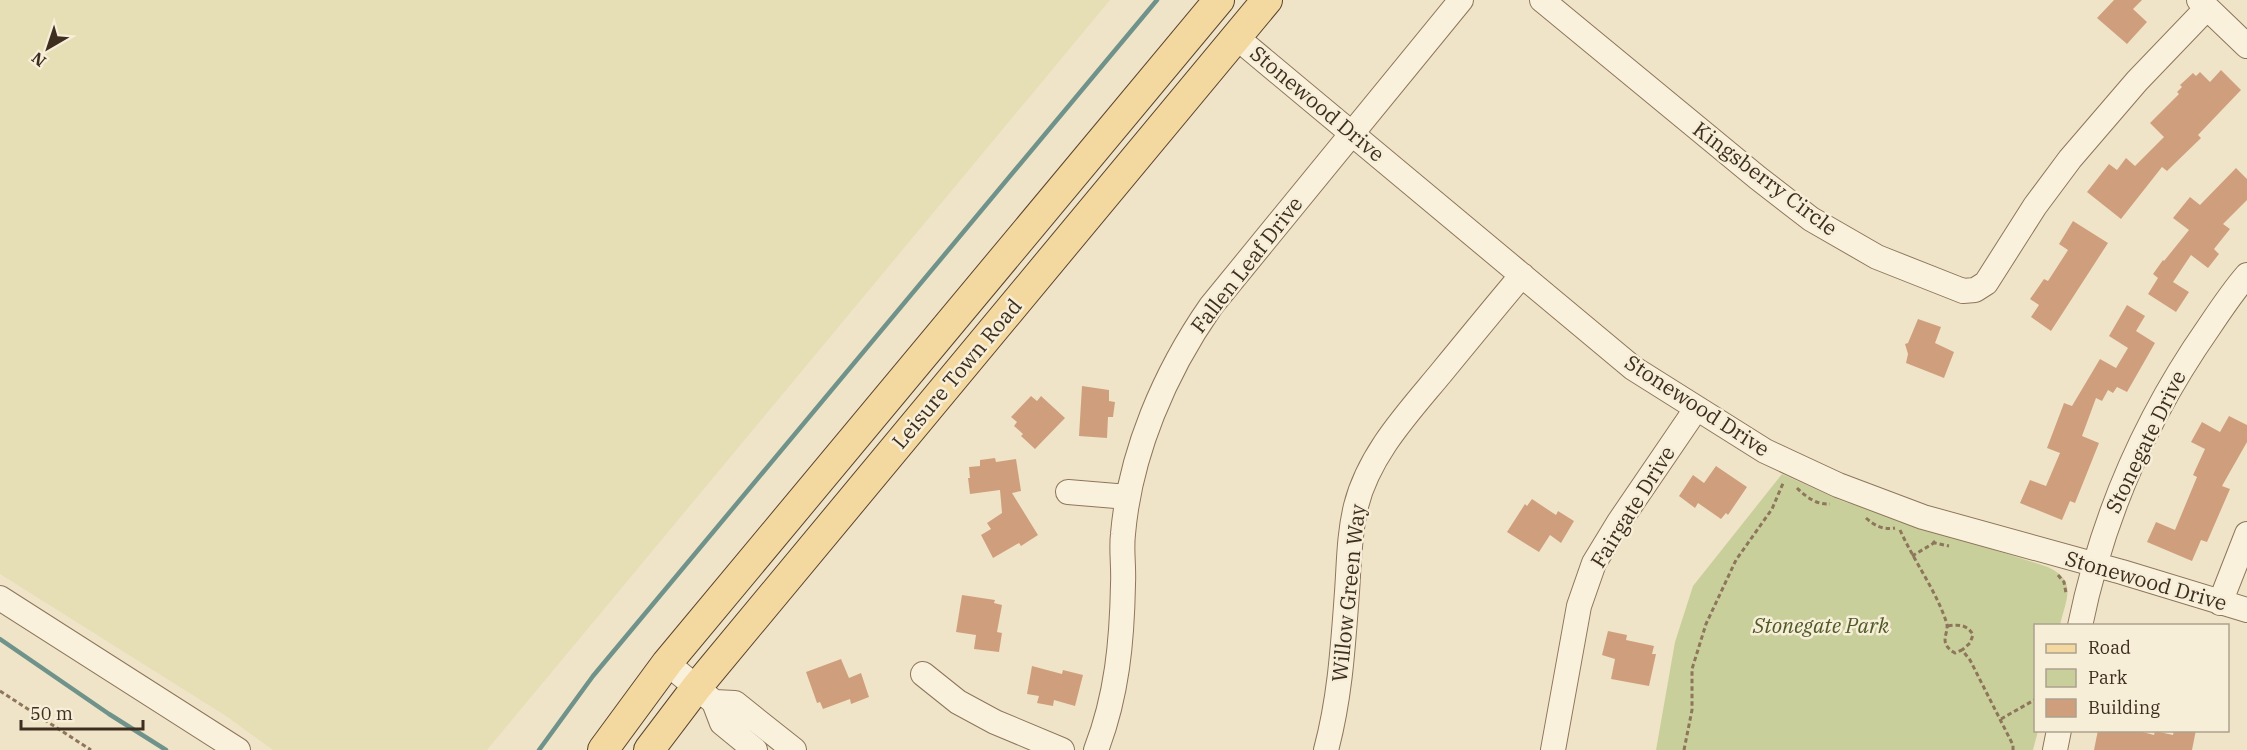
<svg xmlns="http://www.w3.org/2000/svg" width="2247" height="750" viewBox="0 0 2247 750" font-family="'IBM Plex Serif',serif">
<rect width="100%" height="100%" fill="#f0e4c8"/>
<path fill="#e6deb5" d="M 0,0 L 1110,0 L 487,750 L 273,750 L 226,716 L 0,574 Z"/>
<path fill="#c9cf9b" d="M 1782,474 L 1842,501 L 2048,567 C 2078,581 2066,599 2060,625 L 2036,626 L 2036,730 L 2038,731 L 2033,750 L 1656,750 L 1675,642 L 1693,586 Z"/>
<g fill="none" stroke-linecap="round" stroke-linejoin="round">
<path stroke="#6f938a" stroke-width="4.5" d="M 0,639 L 109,714 L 166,750
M 539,750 L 593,676 L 1157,0"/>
</g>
<path fill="#cf9f7d" d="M 2114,0 L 2142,0 L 2133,9 L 2147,22 L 2127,44 L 2097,18 Z
M 2221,70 L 2241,90 L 2198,135 L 2201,138 L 2167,171 L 2162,167 L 2121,219 L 2087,192 L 2109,164 L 2117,170 L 2126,158 L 2135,166 L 2164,137 L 2150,123 L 2179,94 L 2177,92 L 2182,87 L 2180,85 L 2193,73 L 2196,76 L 2200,72 L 2210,82 Z
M 2236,168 L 2247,179 L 2247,200 L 2223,224 L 2230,229 L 2214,249 L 2219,254 L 2208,268 L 2191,255 L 2173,282 L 2189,292 L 2176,312 L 2148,294 L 2158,278 L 2153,274 L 2163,260 L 2164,261 L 2189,230 L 2173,218 L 2190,197 L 2200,205 Z
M 2073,221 L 2108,243 L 2051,331 L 2031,317 L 2039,305 L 2030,299 L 2044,279 L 2048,281 L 2068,250 L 2059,244 Z
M 2127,305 L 2145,316 L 2136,331 L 2155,343 L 2127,392 L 2117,387 L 2113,393 L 2108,390 L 2102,401 L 2096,398 L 2082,436 L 2099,443 L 2075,503 L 2070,501 L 2062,520 L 2020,503 L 2030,480 L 2046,486 L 2060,453 L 2047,448 L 2064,403 L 2072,406 L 2100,359 L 2116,368 L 2128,348 L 2109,336 Z
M 1918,319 L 1941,327 L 1935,343 L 1954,352 L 1944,378 L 1906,363 L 1908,354 L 1905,344 L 1908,343 Z
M 1082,386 L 1109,390 L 1109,401 L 1115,402 L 1113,417 L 1108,417 L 1107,438 L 1079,436 Z
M 1031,396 L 1037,401 L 1041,396 L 1065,418 L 1035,449 L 1021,436 L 1023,434 L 1014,426 L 1017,422 L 1011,417 Z
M 2229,416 L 2247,425 L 2247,442 L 2222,486 L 2230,489 L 2207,542 L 2201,540 L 2192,561 L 2147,542 L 2156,522 L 2175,530 L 2197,477 L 2193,475 L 2205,449 L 2191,442 L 2202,422 L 2220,432 Z
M 995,458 L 996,462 L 1016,459 L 1021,491 L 1012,493 L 1038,535 L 1021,546 L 1019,543 L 993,558 L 981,535 L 991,529 L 987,523 L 1002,513 L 1000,490 L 970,494 L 968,478 L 970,478 L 969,467 L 980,466 L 980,460 Z
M 1716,466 L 1747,487 L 1728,515 L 1726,513 L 1721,519 L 1698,503 L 1695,508 L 1679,496 L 1693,475 L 1704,483 Z
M 1532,499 L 1556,515 L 1558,511 L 1574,521 L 1561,543 L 1550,535 L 1539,552 L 1507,532 L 1525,504 L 1527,506 Z
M 962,595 L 995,600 L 994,603 L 1002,605 L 997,632 L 1002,633 L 999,652 L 974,649 L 976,635 L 956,632 Z
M 1608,631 L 1627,635 L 1626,640 L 1654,646 L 1652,654 L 1656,654 L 1649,686 L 1611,679 L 1615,659 L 1602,655 Z
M 841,659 L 849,678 L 861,673 L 869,697 L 851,704 L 850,699 L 823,709 L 820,702 L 817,703 L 806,672 Z
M 1032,666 L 1062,674 L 1063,670 L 1083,675 L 1075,706 L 1054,700 L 1053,706 L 1037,703 L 1039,696 L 1027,694 Z
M 2098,730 L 2135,730 L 2154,735 L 2155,731 L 2173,735 L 2174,730 L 2196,730 L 2192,750 L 2094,750 Z"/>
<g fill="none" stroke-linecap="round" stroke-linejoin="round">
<defs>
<path id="minor" d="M 1542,0 L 1758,178 L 1811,219 L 1877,257 L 1963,291 L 1975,290 L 1986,283 L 2035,206 L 2070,159 L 2137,81 L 2207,8
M 2199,0 L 2247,46
M 1236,37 L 1633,368 L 1765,451 L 1838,485 L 1923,517 L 2122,572 L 2247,610
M 1068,492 L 1128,497
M 0,598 L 238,750
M 2220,603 L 2247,534
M 2080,626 C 2102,518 2146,417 2209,327 C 2221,309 2233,291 2247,275
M 667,663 L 714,702 L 722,723 L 755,750
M 923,674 L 958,702 L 995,722 L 1062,750
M 714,702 L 735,703 L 794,750
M 1096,750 C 1117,696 1122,641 1123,584 C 1124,567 1121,550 1123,534 C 1130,453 1165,372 1211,306 L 1461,0
M 1326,750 C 1340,698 1343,646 1347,592 C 1349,564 1349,534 1356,506 C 1369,454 1408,413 1441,373 C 1468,340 1495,307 1522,275
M 1553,750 L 1579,606 L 1594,563 L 1619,522 L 1696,409
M 2055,750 L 2059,730"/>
<path id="major" d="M 603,750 L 667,663 L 1219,0
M 649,750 L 696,688 L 1267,0"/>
</defs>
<use href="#minor" stroke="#8d765c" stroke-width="26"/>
<use href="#major" stroke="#5b4430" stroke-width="32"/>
<path stroke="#8d765c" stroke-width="3" stroke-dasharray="4.5 3" stroke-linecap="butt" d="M 1797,488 C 1806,497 1817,505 1830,504
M 1866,518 C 1875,526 1883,530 1895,528
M 1900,530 C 1914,561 1935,589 1946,621 C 1951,633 1936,642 1955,653 L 1962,650 L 1970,660 L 2013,745 L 2013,750
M 1933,541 L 1935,543 L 1949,546
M 1912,556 L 1934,543
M 2058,575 L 2064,582 L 2066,593
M 1948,626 C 1959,624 1968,625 1973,635 L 1970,643 L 1962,650
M 0,691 L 91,750
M 2001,719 L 2036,699
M 1684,750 L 1692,710 L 1692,669 L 1706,624 L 1736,560 L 1772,509 L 1784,481"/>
<use href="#minor" stroke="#faf1dc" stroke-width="24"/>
<use href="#major" stroke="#f3d9a0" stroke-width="30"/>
</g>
<g text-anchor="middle" stroke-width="5" stroke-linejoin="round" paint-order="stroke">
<g font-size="21" fill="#3d2e20" stroke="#f7eed8">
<text transform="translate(1317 104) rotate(40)" y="7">Stonewood Drive</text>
<text transform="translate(1765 179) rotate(37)" y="7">Kingsberry Circle</text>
<text transform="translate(1247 265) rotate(-52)" y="7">Fallen Leaf Drive</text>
<text transform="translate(957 374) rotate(-50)" y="7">Leisure Town Road</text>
<text transform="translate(1697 406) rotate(33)" y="7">Stonewood Drive</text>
<text transform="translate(2146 442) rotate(-64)" y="7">Stonegate Drive</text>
<text transform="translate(1633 507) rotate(-58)" y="7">Fairgate Drive</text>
<text transform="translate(2146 581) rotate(16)" y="7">Stonewood Drive</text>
<text transform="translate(1349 593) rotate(-84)" y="7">Willow Green Way</text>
</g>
<g font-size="21" font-style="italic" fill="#4d5a26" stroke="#f7eed8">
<text x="1821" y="633">Stonegate Park</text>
</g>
</g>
<rect x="2034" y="624" width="195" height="108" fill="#f7eed8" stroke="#ada18e" stroke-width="1.5"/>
<rect x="2046" y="644" width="30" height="9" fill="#f3d9a0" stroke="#ada18e" stroke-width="1.5"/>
<text x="2088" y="654" font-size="18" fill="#3d2e20">Road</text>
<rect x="2046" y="669" width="30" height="18" fill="#c9cf9b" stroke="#ada18e" stroke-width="1.5"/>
<text x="2088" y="684" font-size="18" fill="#3d2e20">Park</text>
<rect x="2046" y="699" width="30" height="18" fill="#cf9f7d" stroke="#ada18e" stroke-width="1.5"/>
<text x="2088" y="714" font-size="18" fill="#3d2e20">Building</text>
<g transform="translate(48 48) rotate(219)" stroke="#f7eed8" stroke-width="4.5" paint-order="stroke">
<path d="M0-4.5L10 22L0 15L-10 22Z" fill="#3d2e20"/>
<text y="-9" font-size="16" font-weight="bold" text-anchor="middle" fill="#3d2e20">N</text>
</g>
<path d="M21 720v9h122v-9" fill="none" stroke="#3d2e20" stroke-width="3"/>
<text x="30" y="720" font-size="18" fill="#3d2e20" stroke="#f7eed8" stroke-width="4.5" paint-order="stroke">50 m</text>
</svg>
